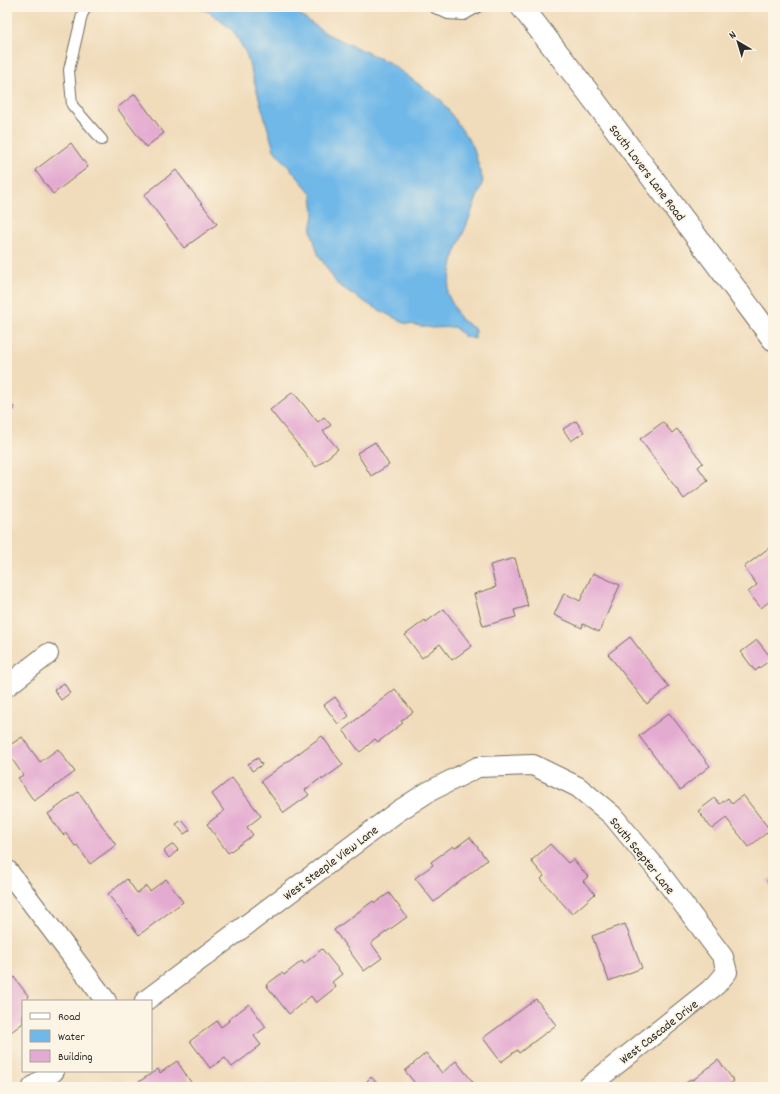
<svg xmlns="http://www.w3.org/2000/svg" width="780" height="1094" viewBox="0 0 780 1094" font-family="Dekko,sans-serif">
<rect width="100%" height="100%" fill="#fcf5e5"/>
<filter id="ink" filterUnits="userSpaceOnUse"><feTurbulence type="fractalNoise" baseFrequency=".025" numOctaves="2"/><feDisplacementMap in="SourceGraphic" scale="8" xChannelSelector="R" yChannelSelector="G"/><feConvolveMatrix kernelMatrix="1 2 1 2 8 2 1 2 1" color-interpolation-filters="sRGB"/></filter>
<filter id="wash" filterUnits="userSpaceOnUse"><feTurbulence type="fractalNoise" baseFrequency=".012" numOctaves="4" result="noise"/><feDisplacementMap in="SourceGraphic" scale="16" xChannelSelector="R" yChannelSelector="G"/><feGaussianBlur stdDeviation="0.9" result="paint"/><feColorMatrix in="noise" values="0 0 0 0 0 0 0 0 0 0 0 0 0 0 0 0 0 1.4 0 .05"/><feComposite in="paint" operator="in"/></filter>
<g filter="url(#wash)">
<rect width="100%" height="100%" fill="#f0dbba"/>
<path fill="#70b8e8" stroke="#4e728a" d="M 197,7 L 290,7 L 296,12 L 327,34 L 388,62 L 442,101 L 473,146 L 483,181 L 469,219 L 454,256 L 447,293 L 460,319 L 475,329 L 475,339 L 464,336 L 454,327 L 432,328 L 404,323 L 368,304 L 337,284 L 318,254 L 311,230 L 314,215 L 312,194 L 274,150 L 246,53 L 233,31 L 211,13 Z"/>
<g id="blocks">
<path fill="#e4abd1" d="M 135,94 L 164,133 L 146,147 L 117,108 Z
M 71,143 L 88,167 L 53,194 L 35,170 Z
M 176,170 L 217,224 L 184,248 L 144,195 Z
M 293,392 L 318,422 L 324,417 L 331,425 L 323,431 L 338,449 L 316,467 L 270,410 Z
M 9,401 L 15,409 L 7,415 L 7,402 Z
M 576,421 L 584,432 L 571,441 L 563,429 Z
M 663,422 L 672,433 L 677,429 L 703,463 L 698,467 L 708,481 L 684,499 L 640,439 Z
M 375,442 L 389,465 L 371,476 L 357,453 Z
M 770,547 L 773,551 L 773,606 L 770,601 L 761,608 L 748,592 L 757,585 L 744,567 Z
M 515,558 L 528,606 L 514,610 L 516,617 L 483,626 L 474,594 L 496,587 L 490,565 Z
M 593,573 L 620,585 L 599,632 L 583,624 L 582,628 L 554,615 L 564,593 L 580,601 Z
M 444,609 L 472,646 L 452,660 L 440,644 L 422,658 L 405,635 L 425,620 L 426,622 Z
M 630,637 L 669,687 L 647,704 L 608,654 Z
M 757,640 L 772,659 L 755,671 L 741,652 Z
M 64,683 L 70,693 L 61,700 L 54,690 Z
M 395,689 L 413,712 L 401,721 L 403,723 L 378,742 L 375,739 L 360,752 L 343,730 Z
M 335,697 L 349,716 L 338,724 L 324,705 Z
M 669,713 L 710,766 L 680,790 L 639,736 Z
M 322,736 L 343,765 L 322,780 L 321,778 L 305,790 L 309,795 L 284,813 L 261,781 Z
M 22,737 L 40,762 L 58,749 L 75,772 L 34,801 L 18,778 L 23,775 L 7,752 L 7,747 Z
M 258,758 L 262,765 L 252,771 L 248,764 Z
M 232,778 L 261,816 L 247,827 L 253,835 L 228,853 L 207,824 L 224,811 L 212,794 Z
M 78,792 L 116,845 L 90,864 L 77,845 L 75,846 L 66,833 L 63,835 L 48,814 Z
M 743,795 L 770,830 L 749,847 L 726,818 L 712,829 L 698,811 L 715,798 L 720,804 L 728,798 L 732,804 Z
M 182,820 L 190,830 L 184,834 L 176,824 Z
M 470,837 L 487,860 L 434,902 L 415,878 L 433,865 L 431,862 L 453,846 L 455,848 Z
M 173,844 L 178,850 L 169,858 L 164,851 Z
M 550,844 L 568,863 L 573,859 L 588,877 L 583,881 L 595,894 L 572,914 L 541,879 L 544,876 L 531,861 Z
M 773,877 L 773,889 L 767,881 Z
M 127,879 L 137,893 L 146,886 L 150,891 L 166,879 L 183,902 L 139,935 L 108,894 Z
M 389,893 L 407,917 L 371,943 L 382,958 L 364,971 L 334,930 L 373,901 L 375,903 Z
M 625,924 L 642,968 L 609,981 L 592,936 Z
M 322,949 L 342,974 L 332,982 L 336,987 L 316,1003 L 311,996 L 289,1014 L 266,985 L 282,973 L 284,975 L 302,961 L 304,964 Z
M 7,968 L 29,997 L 25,1000 L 25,1001 L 23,1001 L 23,1023 L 7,1035 Z
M 536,999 L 556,1025 L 519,1053 L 517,1050 L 501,1062 L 483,1038 Z
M 249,1004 L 266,1027 L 254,1036 L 261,1045 L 232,1067 L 225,1058 L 210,1068 L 190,1041 L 217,1021 L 221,1027 L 229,1021 L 228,1020 Z
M 426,1053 L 442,1073 L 456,1061 L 477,1087 L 418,1087 L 405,1071 Z
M 718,1060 L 734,1081 L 726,1087 L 681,1087 L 691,1079 L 693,1080 Z
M 177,1061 L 194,1087 L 131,1087 L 158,1069 L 160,1073 Z
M 371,1077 L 380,1087 L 370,1087 L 366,1082 Z"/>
</g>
</g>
<g filter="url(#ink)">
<use href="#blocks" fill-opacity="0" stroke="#70695d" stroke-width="1"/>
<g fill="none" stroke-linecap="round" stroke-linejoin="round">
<defs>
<path id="service" d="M 86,7 L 82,15 L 69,70 L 72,105 L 102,140
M 433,7 L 448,14 L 464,15 L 478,7"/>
<path id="minor" d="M 7,686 L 48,654
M 7,870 L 106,1001
M 145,1001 L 397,812 L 428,792 L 478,767 L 533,765 L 578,787 L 612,815 L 656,868 L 723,957 L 727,972 L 716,985 L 588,1087
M 33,1087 L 54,1071"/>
<path id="primary" d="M 522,7 L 588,92 L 773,339"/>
</defs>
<use href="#service" stroke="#70695d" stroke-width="12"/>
<use href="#minor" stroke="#70695d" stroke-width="22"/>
<use href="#primary" stroke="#70695d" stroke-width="24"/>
<use href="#service" stroke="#fff" stroke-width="10"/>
<use href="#minor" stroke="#fff" stroke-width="20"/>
<use href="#primary" stroke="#fff" stroke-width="22"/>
</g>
</g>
<g text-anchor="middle" stroke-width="3.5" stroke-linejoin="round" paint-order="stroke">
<g font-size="13" fill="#2b2b2b" stroke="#fcf5e5">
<text transform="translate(648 172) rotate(53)" y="5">South Lovers Lane Road</text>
<text transform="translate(643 855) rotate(51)" y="5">South Scepter Lane</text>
<text transform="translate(330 862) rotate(-37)" y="5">West Steeple View Lane</text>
<text transform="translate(658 1031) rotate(-38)" y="5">West Cascade Drive</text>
</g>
</g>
<rect width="780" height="1094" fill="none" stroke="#fcf5e5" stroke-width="24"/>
<rect x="22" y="1000" width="130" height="72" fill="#fcf5e5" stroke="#a8a49b"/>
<rect x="30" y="1013" width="20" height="6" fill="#ffffff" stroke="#a8a49b"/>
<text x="58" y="1020" font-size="12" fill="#2b2b2b">Road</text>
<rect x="30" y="1030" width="20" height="12" fill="#70b8e8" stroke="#a8a49b"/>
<text x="58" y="1040" font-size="12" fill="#2b2b2b">Water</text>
<rect x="30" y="1050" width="20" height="12" fill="#e4abd1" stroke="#a8a49b"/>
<text x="58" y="1060" font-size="12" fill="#2b2b2b">Building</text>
<g transform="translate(738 42) rotate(322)" stroke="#fcf5e5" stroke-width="3" paint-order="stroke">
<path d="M0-3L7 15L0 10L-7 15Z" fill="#2b2b2b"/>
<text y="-6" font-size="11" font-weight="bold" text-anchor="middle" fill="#2b2b2b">N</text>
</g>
</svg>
